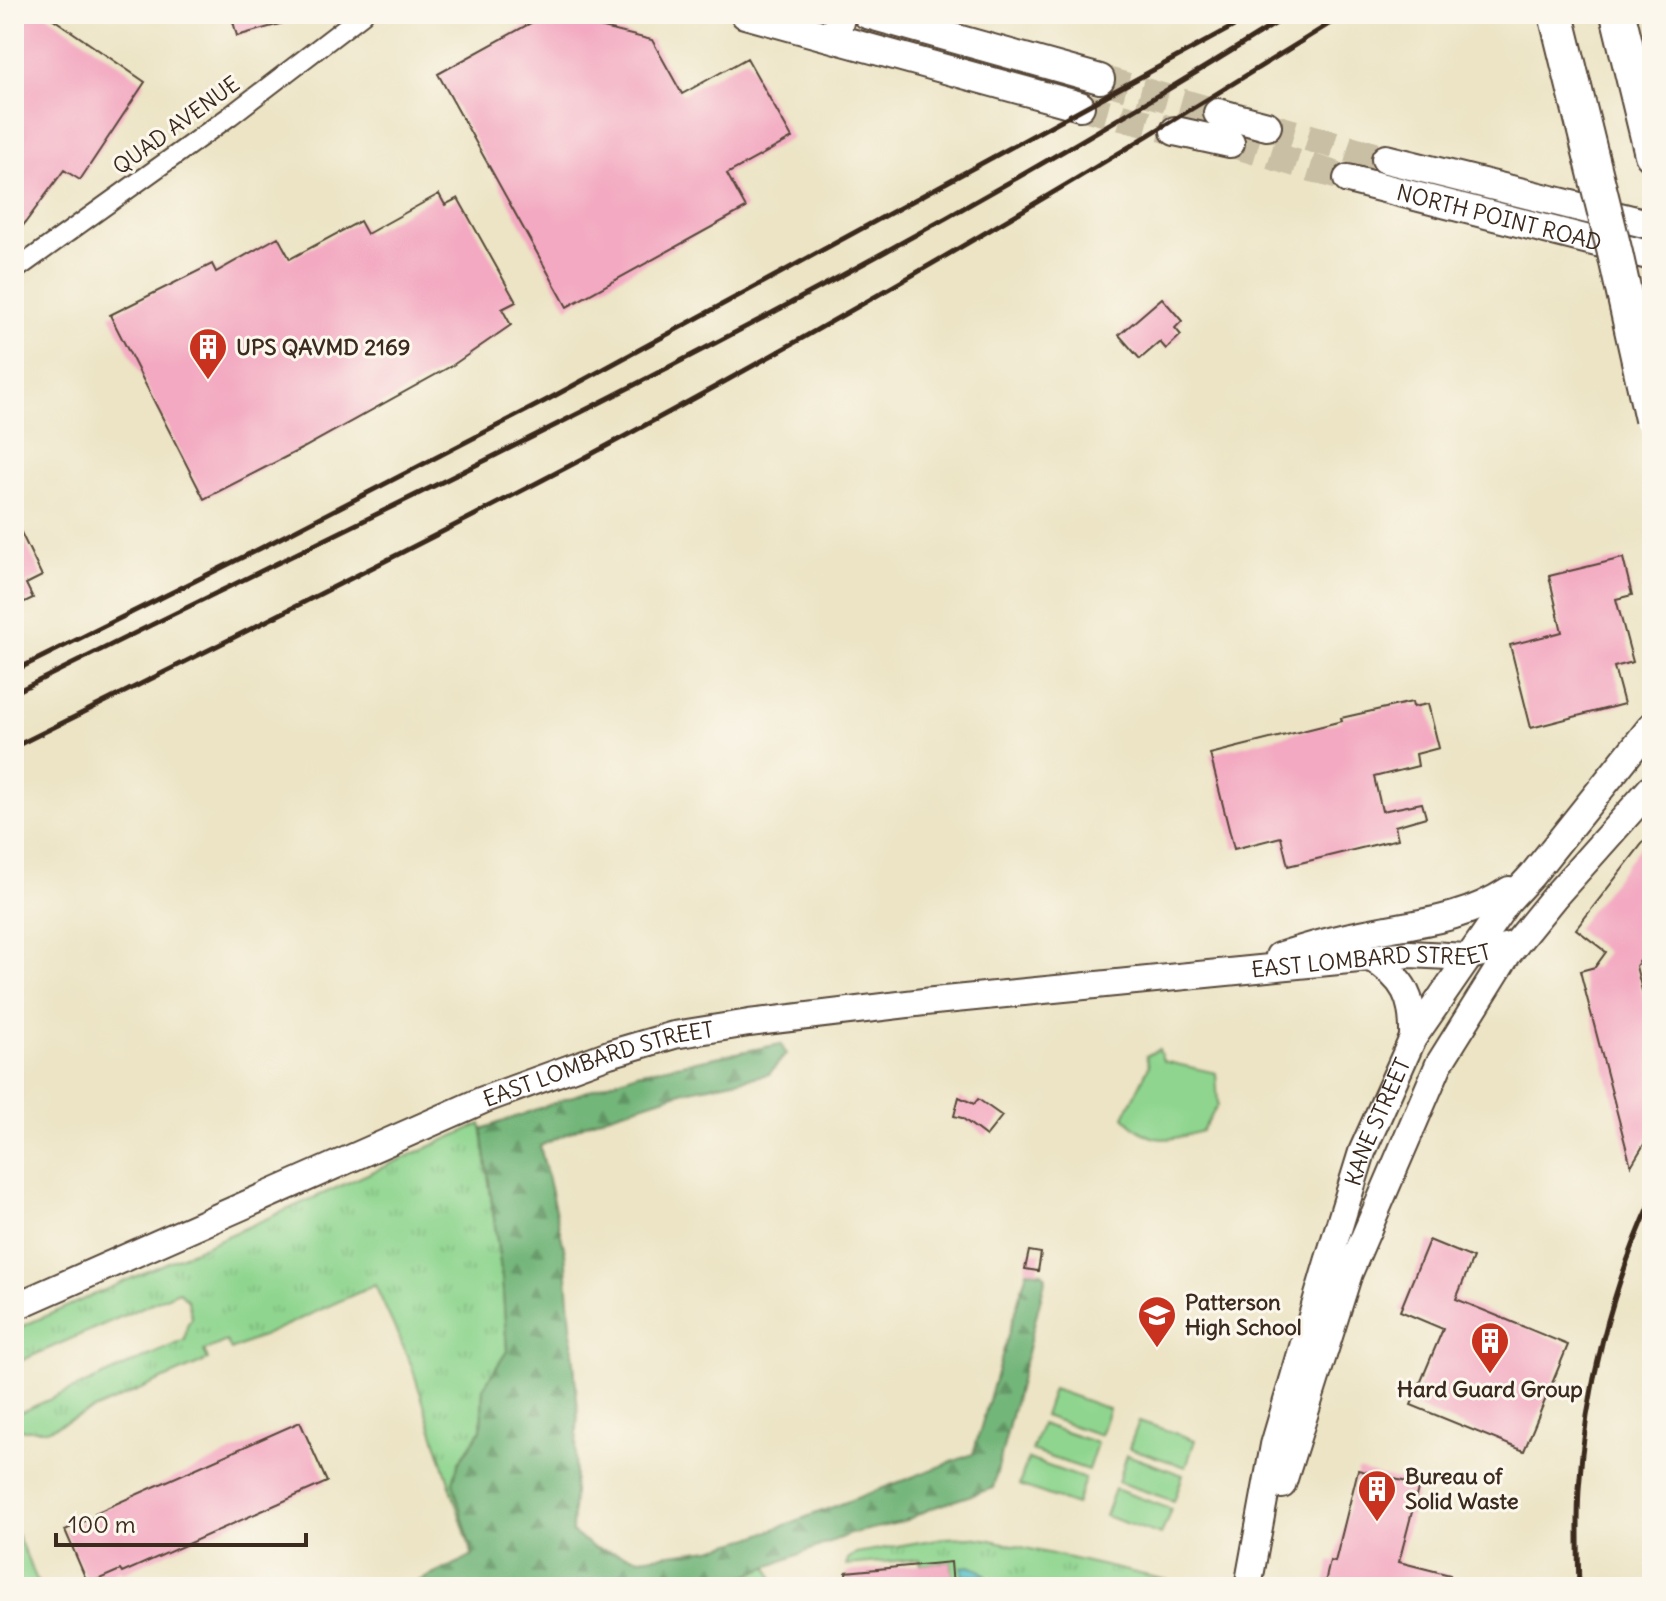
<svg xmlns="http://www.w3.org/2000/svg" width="1666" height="1601" viewBox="0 0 1666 1601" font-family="Delius,sans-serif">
<defs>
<pattern id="grass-tufts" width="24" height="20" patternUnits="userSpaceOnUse" patternTransform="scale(2)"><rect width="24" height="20" fill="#8fd58f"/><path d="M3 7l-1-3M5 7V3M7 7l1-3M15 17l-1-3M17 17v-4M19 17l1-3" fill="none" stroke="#7cb77b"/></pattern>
<pattern id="forest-firs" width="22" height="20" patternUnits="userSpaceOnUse" patternTransform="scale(2)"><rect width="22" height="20" fill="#73b67a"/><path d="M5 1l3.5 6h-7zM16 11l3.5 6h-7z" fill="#609463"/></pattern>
<pattern id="water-rules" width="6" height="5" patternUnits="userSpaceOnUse" patternTransform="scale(2)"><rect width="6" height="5" fill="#53c1c8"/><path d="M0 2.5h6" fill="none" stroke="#469da2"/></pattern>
</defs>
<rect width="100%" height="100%" fill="#fbf7ec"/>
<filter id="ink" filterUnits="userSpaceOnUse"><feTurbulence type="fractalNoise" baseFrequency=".0125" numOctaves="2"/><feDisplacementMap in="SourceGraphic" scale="16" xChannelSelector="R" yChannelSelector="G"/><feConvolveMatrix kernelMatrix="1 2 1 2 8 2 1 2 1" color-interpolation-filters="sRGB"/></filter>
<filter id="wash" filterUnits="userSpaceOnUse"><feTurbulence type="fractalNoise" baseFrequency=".006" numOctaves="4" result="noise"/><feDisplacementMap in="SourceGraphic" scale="32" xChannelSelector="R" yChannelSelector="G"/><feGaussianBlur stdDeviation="1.8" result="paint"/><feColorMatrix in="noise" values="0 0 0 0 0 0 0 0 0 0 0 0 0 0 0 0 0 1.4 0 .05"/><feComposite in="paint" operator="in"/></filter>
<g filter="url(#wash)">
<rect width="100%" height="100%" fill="#ece4c5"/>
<path fill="url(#grass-tufts)" stroke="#658056" stroke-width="2" d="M 481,1124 L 502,1278 L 507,1351 L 483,1388 L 481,1430 L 459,1462 L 473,1557 L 411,1364 L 375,1285 L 231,1350 L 226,1341 L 204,1351 L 208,1360 L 47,1430 L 23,1430 L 16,1424 L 14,1415 L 185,1340 L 187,1325 L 192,1318 L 188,1301 L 179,1291 L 14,1364 L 14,1330 Z
M 14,1528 L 40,1587 L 20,1587 L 14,1578 Z
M 971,1537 L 991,1540 L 1184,1584 L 1183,1587 L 953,1587 L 951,1562 L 921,1565 L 920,1559 L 846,1565 L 848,1559 L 856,1553 L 943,1538 Z
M 768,1566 L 776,1587 L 717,1587 Z"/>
<path fill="url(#forest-firs)" stroke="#57704c" stroke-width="2" d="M 781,1044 L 786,1054 L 769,1074 L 685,1091 L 598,1119 L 540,1146 L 565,1252 L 578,1411 L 572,1532 L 594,1548 L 639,1558 L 711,1549 L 751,1538 L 973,1454 L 1027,1271 L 1042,1272 L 1046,1277 L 993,1488 L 932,1508 L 902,1522 L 850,1534 L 717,1587 L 406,1587 L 473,1556 L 453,1482 L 459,1462 L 481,1430 L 483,1388 L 507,1351 L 502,1278 L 482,1129 L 637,1073 Z"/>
<path fill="#8fd58f" stroke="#658056" stroke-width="2" d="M 1159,1049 L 1163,1061 L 1216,1073 L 1218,1105 L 1202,1131 C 1167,1141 1151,1146 1124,1117 L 1149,1066 L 1146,1056 Z
M 1053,1389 L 1109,1409 L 1100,1435 L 1044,1416 Z
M 1139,1421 L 1195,1440 L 1186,1467 L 1129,1448 Z
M 1041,1424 L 1097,1443 L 1088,1470 L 1032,1451 Z
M 1127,1455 L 1183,1475 L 1174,1501 L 1118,1482 Z
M 1028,1459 L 1085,1479 L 1076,1505 L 1019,1485 Z
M 1115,1489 L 1171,1509 L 1161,1535 L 1105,1516 Z"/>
<path fill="url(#water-rules)" stroke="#477673" stroke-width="2" d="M 969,1566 C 982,1570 988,1573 989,1587 L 964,1587 L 962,1567 Z"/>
<g id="blocks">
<path fill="#f3a9c1" d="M 14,14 L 46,14 L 145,82 L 80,180 L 64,170 L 14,238 Z
M 231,14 L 300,14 L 301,18 L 237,36 Z
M 547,14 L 652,40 L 682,94 L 747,58 L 792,138 L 727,174 L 746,208 L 567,307 L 438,74 Z
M 439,194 L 445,205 L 458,198 L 516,302 L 502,309 L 511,325 L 453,365 L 305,447 L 204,499 L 110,315 L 212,264 L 216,272 L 278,237 L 290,259 L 360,221 L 367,234 Z
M 1162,298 L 1182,321 L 1175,328 L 1181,335 L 1166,349 L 1160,342 L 1140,359 L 1119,335 Z
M 14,518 L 42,576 L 26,584 L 33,598 L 14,607 Z
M 1623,558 L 1632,595 L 1616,599 L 1633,662 L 1614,667 L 1624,704 L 1531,728 L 1510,645 L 1562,632 L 1549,576 Z
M 1412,702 L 1413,707 L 1428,704 L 1439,748 L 1416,754 L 1418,766 L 1374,777 L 1382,811 L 1422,803 L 1426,817 L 1395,826 L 1398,839 L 1288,866 L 1281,837 L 1234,849 L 1210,754 L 1342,721 L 1341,718 Z
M 1652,831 L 1652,945 L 1636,966 L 1652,1031 L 1652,1131 L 1631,1166 L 1580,971 L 1595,967 L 1606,952 L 1576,929 Z
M 959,1097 L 974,1104 L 978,1099 L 1002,1116 L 986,1136 L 962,1118 L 954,1116 Z
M 1429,1240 L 1473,1258 L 1456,1299 L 1568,1345 L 1524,1451 L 1411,1405 L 1443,1329 L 1400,1311 Z
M 1029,1251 L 1041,1253 L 1038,1271 L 1025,1269 Z
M 300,1422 L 327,1482 L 122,1573 L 120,1570 L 88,1584 L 65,1530 L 96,1516 L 95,1513 Z
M 1358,1470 L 1419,1485 L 1399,1562 L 1450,1575 L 1446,1587 L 1324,1587 L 1330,1561 L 1335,1562 Z
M 951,1562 L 953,1587 L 847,1587 L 846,1572 Z"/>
</g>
</g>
<g filter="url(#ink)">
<use href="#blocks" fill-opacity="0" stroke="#564637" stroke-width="2"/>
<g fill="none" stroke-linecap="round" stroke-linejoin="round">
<path stroke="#c9bfa4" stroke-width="28" stroke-dasharray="28 14" stroke-linecap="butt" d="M 1100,79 L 1218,113
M 1080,106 L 1175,131
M 1267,126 L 1386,159
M 1230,143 L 1348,179"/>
<defs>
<path id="minor" d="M 14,271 L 230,116 L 363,14"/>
<g id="secondary">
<path d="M 1279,956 C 1304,948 1330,940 1356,935 C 1411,923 1461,922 1509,890"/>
<path d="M 1371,958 C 1405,979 1414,998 1413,1038"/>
<path id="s1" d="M 14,1307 L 483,1100 L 609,1054 L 674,1035 L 749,1023 L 924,1002 L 1410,954 L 1467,957 L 1516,944"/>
<path d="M 1282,1485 L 1349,1273 L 1439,1064 L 1507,955 L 1555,896 L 1652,787"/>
<path id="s2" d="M 1248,1587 L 1274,1445 L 1328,1262 L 1362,1152 L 1413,1038 L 1507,902 L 1532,875 L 1652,725"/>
</g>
<g id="primary">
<path d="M 745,14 L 1080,106"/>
<path d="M 867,14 L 1100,79"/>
<path d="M 835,38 L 841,14"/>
<path d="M 1218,113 L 1267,126"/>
<path d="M 1175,131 L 1230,143"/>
<path d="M 1386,159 L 1652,225"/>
<path id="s3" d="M 1348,179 L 1652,256"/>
</g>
<path id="motorway" d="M 1618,14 L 1652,154"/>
</defs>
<use href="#minor" stroke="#564637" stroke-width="22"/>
<use href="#secondary" stroke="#564637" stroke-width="30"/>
<use href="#primary" stroke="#564637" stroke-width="32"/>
<use href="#motorway" stroke="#564637" stroke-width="38"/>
<use href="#minor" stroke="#fff" stroke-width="18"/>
<use href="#secondary" stroke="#fff" stroke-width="26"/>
<use href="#primary" stroke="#fff" stroke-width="28"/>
<use href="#motorway" stroke="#fff" stroke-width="34"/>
<path stroke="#3b2a1e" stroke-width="5" d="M 14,671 L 261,548 L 545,401 L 1256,14
M 14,693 C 248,576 485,464 717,342 C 912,240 1104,131 1291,14
M 14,747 C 201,654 388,561 573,464 C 836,324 1093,172 1345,14
M 1579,1587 C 1578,1555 1577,1522 1579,1489 C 1585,1391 1611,1290 1652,1200"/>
<defs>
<path id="motorway-bridge" d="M 1556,14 L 1615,253 L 1652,419"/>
</defs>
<use href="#motorway-bridge" stroke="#564637" stroke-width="38" stroke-linecap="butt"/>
<use href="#motorway-bridge" stroke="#fff" stroke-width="34"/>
</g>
</g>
<defs>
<symbol id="building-pin" viewBox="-11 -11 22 30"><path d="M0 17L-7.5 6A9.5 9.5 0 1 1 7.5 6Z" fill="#c8321e" stroke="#fbf7ec"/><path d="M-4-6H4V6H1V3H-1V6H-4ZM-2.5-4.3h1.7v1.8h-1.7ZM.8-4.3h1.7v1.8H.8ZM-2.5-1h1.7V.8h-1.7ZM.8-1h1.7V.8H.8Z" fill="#fff"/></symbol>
<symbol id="school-pin" viewBox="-11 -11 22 30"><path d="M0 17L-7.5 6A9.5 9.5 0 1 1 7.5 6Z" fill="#c8321e" stroke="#fbf7ec"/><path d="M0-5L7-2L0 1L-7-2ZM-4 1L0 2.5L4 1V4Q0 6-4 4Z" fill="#fff"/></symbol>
</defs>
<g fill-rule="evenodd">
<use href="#building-pin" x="186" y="325" width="44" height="60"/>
<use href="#school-pin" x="1135" y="1293" width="44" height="60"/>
<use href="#building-pin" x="1468" y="1319" width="44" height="60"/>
<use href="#building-pin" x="1355" y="1467" width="44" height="60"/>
</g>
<g text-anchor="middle" stroke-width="6" stroke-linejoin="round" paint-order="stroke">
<g font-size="22" fill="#3b2a1e" stroke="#fbf7ec">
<text transform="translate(176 125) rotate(-36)" y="8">QUAD AVENUE</text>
<text dy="8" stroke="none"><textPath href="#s3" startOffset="156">NORTH POINT ROAD</textPath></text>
<text dy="8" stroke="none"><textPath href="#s1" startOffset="1416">EAST LOMBARD STREET</textPath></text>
<text dy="8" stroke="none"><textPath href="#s1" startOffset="634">EAST LOMBARD STREET</textPath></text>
<text dy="8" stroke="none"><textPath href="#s2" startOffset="484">KANE STREET</textPath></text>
</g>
<g font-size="22" font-weight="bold" fill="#3b2a1e" stroke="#fbf7ec" text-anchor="start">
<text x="236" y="355">UPS QAVMD 2169</text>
<text x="1185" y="1310">Patterson<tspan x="1185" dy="25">High School</tspan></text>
<text x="1490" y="1397" text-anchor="middle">Hard Guard Group</text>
<text x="1405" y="1484">Bureau of<tspan x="1405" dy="25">Solid Waste</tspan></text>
</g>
</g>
<rect width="1666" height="1601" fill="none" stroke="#fbf7ec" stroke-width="48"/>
<path d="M56 1533v12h250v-12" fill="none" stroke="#3b2a1e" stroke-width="4"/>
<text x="68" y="1533" font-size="24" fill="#3b2a1e" stroke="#fbf7ec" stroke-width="6" paint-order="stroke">100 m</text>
</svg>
